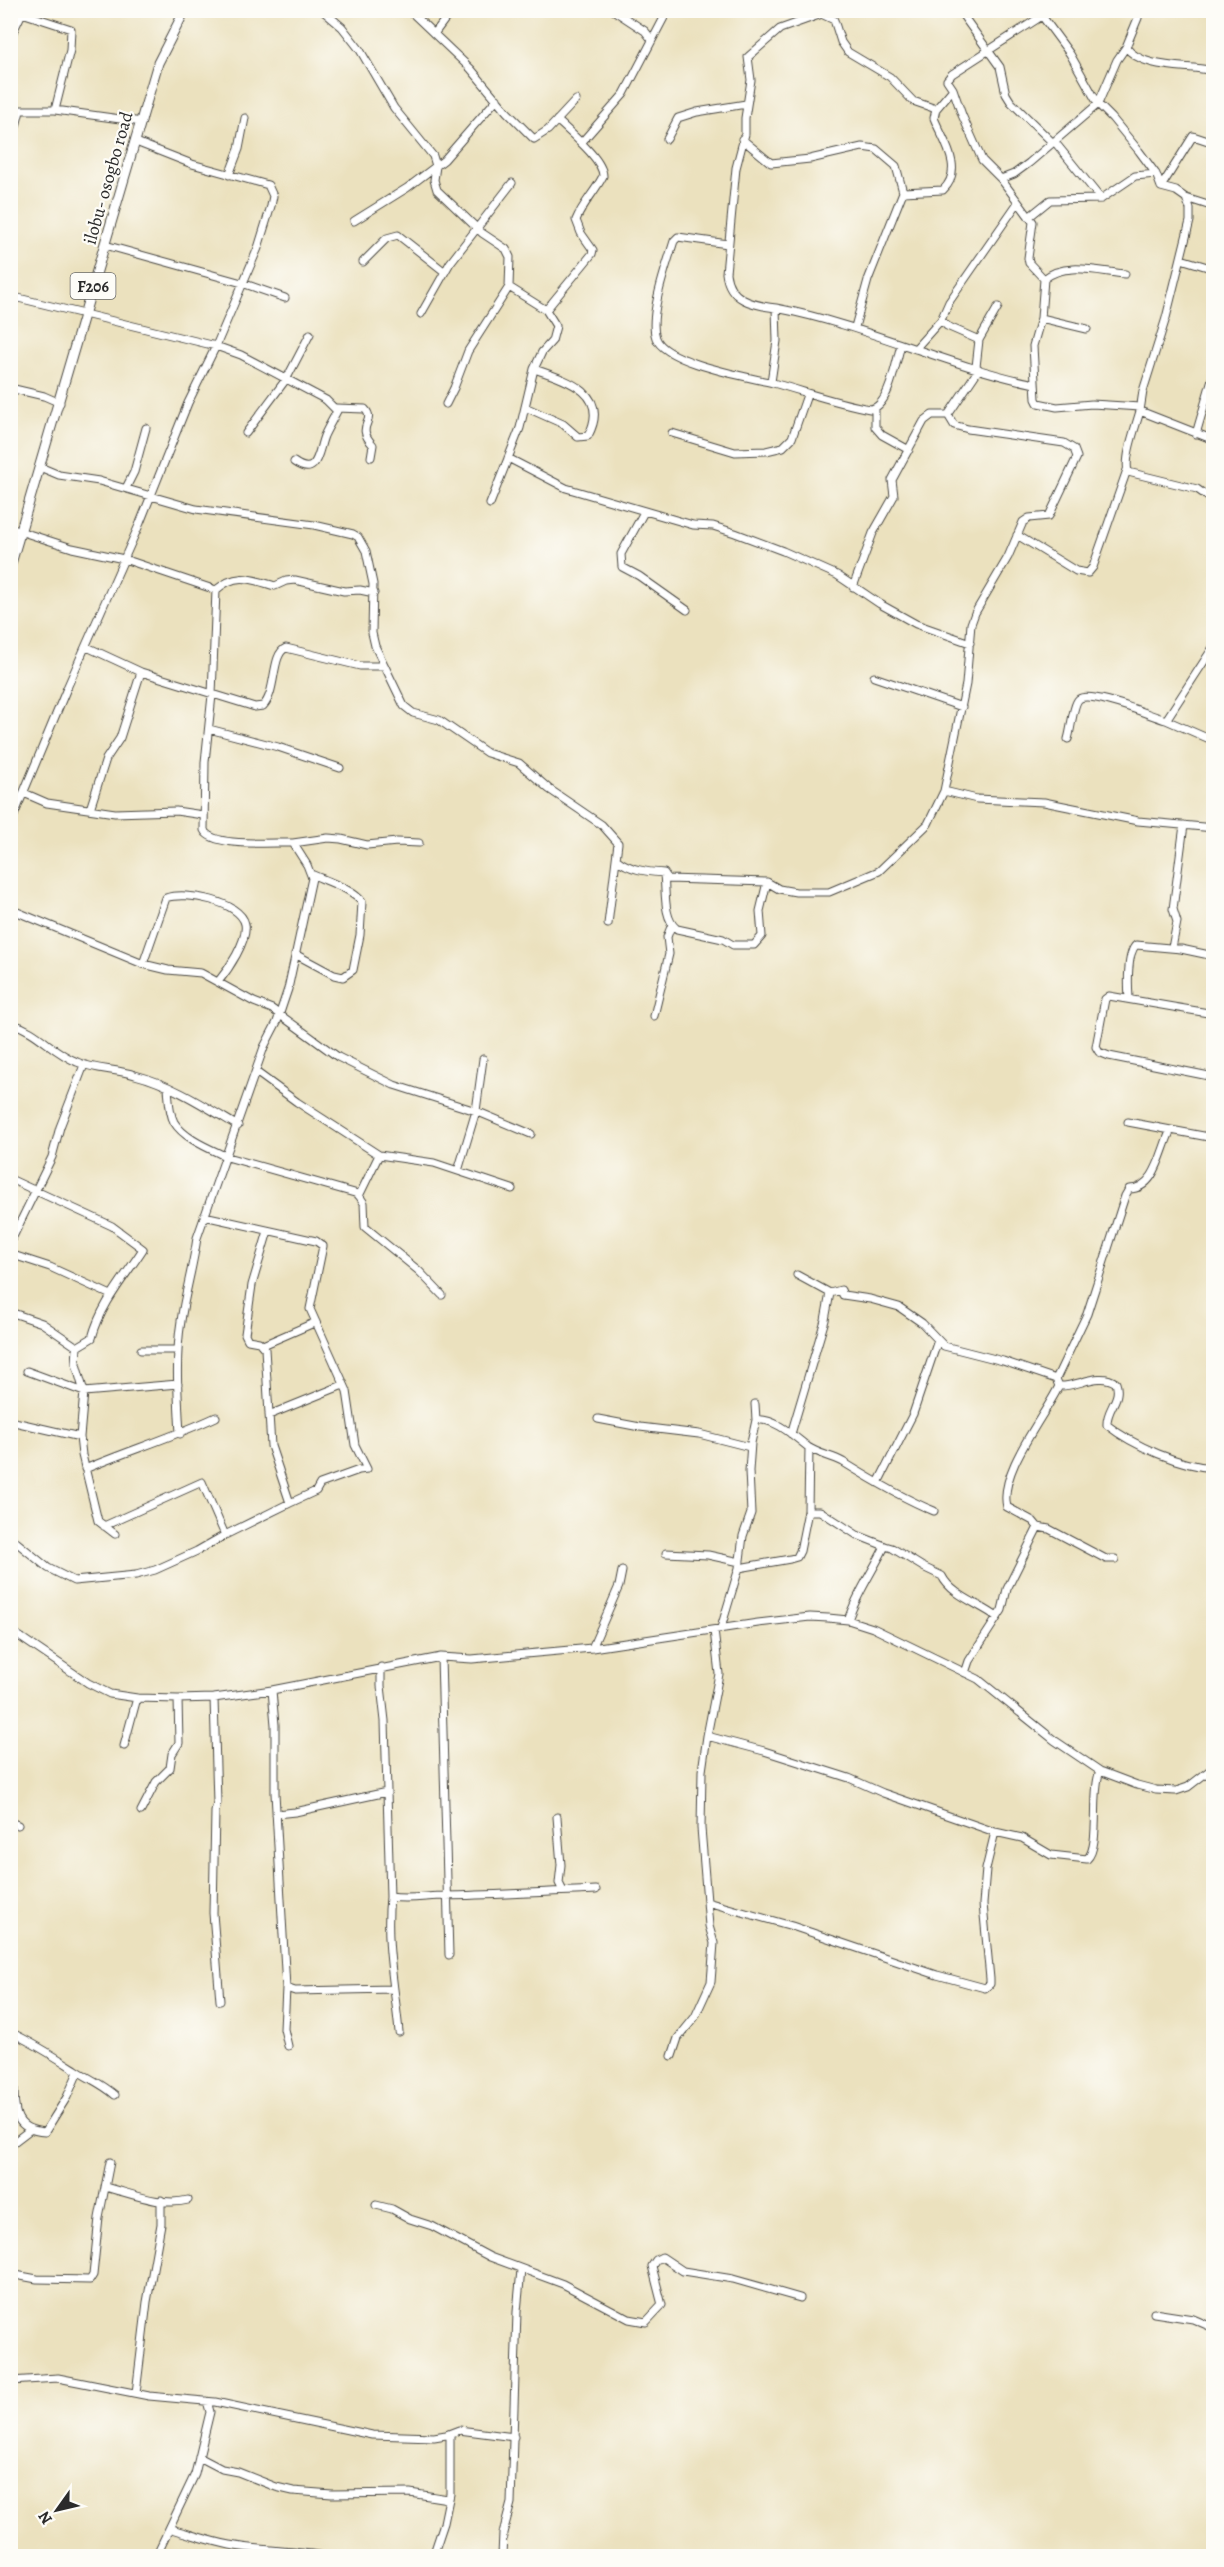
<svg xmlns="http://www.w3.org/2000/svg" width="1224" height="2567" viewBox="0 0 1224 2567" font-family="Alegreya,serif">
<rect width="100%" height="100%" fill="#fdfcf7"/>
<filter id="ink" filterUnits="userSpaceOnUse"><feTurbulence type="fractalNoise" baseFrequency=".0167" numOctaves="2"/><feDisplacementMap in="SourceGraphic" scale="12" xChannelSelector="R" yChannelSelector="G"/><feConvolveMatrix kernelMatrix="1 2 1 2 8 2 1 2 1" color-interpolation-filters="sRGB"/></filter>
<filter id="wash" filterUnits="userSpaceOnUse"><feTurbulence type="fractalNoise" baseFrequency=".008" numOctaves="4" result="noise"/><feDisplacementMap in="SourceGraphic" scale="24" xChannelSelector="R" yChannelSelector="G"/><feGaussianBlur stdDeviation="1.35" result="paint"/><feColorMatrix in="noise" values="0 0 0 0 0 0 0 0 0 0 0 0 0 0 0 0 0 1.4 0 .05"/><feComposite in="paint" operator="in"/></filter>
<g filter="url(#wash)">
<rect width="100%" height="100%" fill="#ebe1be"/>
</g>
<g filter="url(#ink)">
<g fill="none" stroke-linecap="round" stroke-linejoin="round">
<defs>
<path id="minor" d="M 322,10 L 342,27 L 360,50 L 394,108 L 433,156 L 436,166 L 434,180 L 437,190 L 482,233 L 506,249 L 510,257 L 509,287 L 546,310 L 556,326 L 552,341 L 542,352 L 534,369 L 520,428 L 490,504
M 409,10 L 471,69 L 507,112 L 534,139 L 548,130 L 576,100
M 613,10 L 645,31 L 652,40
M 813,10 L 834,20 L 841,42 L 848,52 L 890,77 L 913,101 L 936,109 L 953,89 L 962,115 L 982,160 L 1001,179 L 1014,174 L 1029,163 L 1098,104 L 1117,60 L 1126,47 C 1142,70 1189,65 1214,71
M 959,10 L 1000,67 L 1006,94 L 1011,102 L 1052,142 L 1054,141 L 1101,199
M 22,13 L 71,29 L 70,50 L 55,110
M 1042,16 L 1070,54 L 1098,104 L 1112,118 L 1139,151 L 1156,174 L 1161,187 L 1176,191 L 1186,198 L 1190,209 L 1190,221 L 1166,318 L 1143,391 L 1140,411 L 1214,440
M 434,34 L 452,10
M 10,38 L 23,11
M 1126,47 L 1138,18 L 1139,10
M 953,89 L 947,80 L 952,74 L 1042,16 L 1046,10
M 10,110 L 55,110 L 142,122
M 667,139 L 678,118 L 697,112 L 746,104
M 742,139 L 771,163 L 810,159 L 862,147 L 876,149 L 896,166 L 903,192 L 868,280 L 855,327
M 581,143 L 624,94 L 668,10
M 10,149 L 20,111
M 229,175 L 239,149 L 245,118
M 1001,179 L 1033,222 L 1028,258 L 1029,263 L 1044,279 L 1041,318 L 1033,346 L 1036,399 L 1038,403 L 1057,407 L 1092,404 L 1140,407
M 1161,187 L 1193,136 L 1214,143
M 903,192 L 943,190 C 965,169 943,141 934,118 L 936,109
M 1186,198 L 1214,207
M 1029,217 L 1050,200 L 1101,199 L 1135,176 L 1156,174
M 354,221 L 407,188 L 444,160 L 497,99
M 728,244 L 678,237 L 674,241 C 667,264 648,316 656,338 C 665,363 749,377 773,383 C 806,392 836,403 870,409 C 889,408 896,361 901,345
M 105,245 L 242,283 L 285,298
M 1181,259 L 1214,269
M 363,262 L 387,238 L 398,235 L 445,272
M 1044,279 C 1065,261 1100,272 1125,274
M 10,296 L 216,346 L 241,355 L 326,400 L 337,411 C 333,419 328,427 324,436 C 318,451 318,479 294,462
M 776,308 C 865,325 947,366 1035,384
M 546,310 L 592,254 L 593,250 L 581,233 L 576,220 C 583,203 595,192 603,176 C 603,159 569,132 557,120
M 421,314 L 450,263 L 512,183
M 1041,318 L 1087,329
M 941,320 L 947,326 L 979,340 L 998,307
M 915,349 L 941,320 L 949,302 L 1017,204
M 976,367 L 979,340
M 771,382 L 777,341 L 776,308 C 752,305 729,300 726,273 L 736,168 L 745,134 L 745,118 L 751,80 L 748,57 L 780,29 L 833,10
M 10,388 L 44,396 L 60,403
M 446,404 L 454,388 L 468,351 L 509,287
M 525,407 L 563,424 L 578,437 L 588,436 C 611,393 567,380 534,369
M 336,408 L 365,409 C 377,422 354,425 373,445 L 371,457
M 875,409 L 875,427 L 882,435 L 909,450
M 1140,411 C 1136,426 1124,457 1128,472 L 1197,489 L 1214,501
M 246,433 L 287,378 L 310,334
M 672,433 L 735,452 L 766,451 L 783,447 L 792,438 L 807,395
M 1196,434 L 1214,372
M 508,458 L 566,488 L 693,525 L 713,526 L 735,533 L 783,551 L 837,575 L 880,604 L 916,624 L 970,643
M 40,467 L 59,475 L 99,481 L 196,509 L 314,525 L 353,534 L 358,537 L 366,551 L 373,584 L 372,633 L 375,646 L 404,706 L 413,713 L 439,720 L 487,753 L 519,763 L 549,789 L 602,825 L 618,843 L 616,859 C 630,870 647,872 664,873 L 668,879 L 767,882 L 779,889 L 796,892 L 829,892 L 879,871 L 928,824 L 944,791 L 966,684 L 971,624 L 975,613 L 1008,557 L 1023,522 L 1029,518 L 1049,516 L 1077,457 L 1074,449 L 1064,443 L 968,429 L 954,425 L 948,415 L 979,369
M 126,488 L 134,472 L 146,428
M 644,512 L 621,554 L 622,567 L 639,576 L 687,610
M 10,528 L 72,548 L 124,559 L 216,590
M 1017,535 L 1076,571 L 1088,573 L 1093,567 L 1127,470
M 853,587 L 873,533 L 894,496 L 892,480 L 924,421 L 932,415 L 948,415
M 87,647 L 141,672 L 255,707 L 263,706 C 277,692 271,654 286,648 L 360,666 L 384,666
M 874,677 L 962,707
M 1166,720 L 1214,741
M 209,729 L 278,747 L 340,768
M 1068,739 C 1071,730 1073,704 1079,699 C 1091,690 1151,716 1166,720 L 1214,646
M 944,791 L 977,799 L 1044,802 L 1138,821 L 1214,828
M 24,793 L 47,803 L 115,813 L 176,811 L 203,815
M 90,809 L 106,759 L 120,738 L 141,672
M 10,825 L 67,688 L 140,523 L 188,403 L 216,346 L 258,248 L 271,206 L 273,196 L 268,185 L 192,164 L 136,142
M 293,843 L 328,838 L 341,839 L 367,845 L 397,842 L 419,843
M 664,875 C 666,891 663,919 677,929 L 723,939 L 733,945 L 754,945 L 762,936 L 760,911 L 767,882
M 10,909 L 143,964 L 168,970 L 201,973 L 254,1002 L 272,1009 L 338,1057 L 394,1085 L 476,1111 L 531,1134
M 608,924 L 616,859
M 1172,948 L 1177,922 L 1173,909 L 1184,825
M 295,954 L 334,975 L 343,977 L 353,970 L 360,935 L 362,902 C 355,890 324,880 311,874
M 143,964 L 166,898 C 185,891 240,901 245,924 C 248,941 228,970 218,982
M 1129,998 C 1128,985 1127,953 1136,945 L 1181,949 L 1214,956
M 1214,1014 L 1109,996 L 1105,999 L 1096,1047 L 1099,1052 L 1109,1056 L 1214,1077
M 654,1016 L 669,954 L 667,937 L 672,924
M 10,1023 C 39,1031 50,1051 77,1062 C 95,1070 116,1069 135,1075 C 171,1084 206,1107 238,1126
M 256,1072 L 297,1102 L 379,1155 L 434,1163 L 512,1189
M 168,1088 C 169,1099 169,1113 174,1122 C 184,1139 211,1149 227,1157 L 358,1194 L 364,1203 L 365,1227 L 419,1271 L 442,1295
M 1128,1122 L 1214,1138
M 458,1171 L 476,1111 L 483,1059
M 10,1179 L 112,1226 L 143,1249 C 125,1277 101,1304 92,1338 L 77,1347 L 76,1364 L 84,1392 L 80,1437 L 82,1455 L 98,1521 L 115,1534
M 359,1196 L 379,1155
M 204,1216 L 316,1241 L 323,1246 L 310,1309 L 347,1391 L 355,1445 L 367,1469 L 359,1470 L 320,1484 L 316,1491 L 290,1503
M 10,1243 L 52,1157 L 60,1127 L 84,1065
M 10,1254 L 50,1267 L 111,1295
M 797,1275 L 830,1293 L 841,1290 L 843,1295 L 870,1299 L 899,1307 L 922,1323 L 944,1346 L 1003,1361 L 1056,1379 L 1059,1386 C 1078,1387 1099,1371 1116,1383 C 1122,1400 1106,1408 1107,1425 C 1134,1446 1180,1466 1214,1468
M 10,1312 L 42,1323 L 77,1347
M 263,1345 L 316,1322
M 141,1350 L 178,1350
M 27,1371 L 84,1392 L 178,1384
M 1056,1379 L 1087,1314 L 1125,1196 L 1129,1189 C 1157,1189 1161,1148 1171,1130
M 269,1415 L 343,1385
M 598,1419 L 640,1427 L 699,1434 L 750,1447
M 756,1420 C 774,1417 795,1437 808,1447 C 818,1454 832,1456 843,1462 C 872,1480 902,1498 934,1511
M 10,1421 L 80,1437
M 180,1434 C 178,1397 175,1358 181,1321 C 185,1293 193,1267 197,1238 L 264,1047 L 277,1022 L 288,989 L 312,878 L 307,865 L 293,843 C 274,842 212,848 204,830 L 205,762 L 212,695 L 216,590 C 237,572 250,579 275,586 L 286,581 L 295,580 L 344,591 L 360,590 L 374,593
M 791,1434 L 825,1320 L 830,1293
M 85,1469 C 128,1451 173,1437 216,1417
M 878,1483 L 913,1414 L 938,1340
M 808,1511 L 820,1511 L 857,1535 L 885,1546 C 873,1571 857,1593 848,1620
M 104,1526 L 202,1482 L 225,1535
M 1038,1527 L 1033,1521 L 1007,1507 C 998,1473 1044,1417 1059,1386
M 10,1537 L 48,1568 L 74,1581 L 136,1575 L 155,1570 L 197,1551 L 225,1535 L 290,1503 L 271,1446 L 265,1349 L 259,1342 L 248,1340 L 245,1334 L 252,1285 L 268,1231
M 885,1546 L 892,1548 L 923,1567 L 942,1576 C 951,1595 980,1604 997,1617
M 666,1553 L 708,1555 L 740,1562
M 739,1568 L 790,1559 L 797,1557 L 800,1551 L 808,1511 L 809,1448
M 721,1628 L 739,1568 L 743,1536 L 751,1513 L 749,1471 L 751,1443 L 756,1420 L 755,1404
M 10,1630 L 88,1683 L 110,1694 L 137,1698 L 178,1699 L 214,1698 L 272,1690 L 441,1657 L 472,1659 L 592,1648 L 758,1623 L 810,1617 L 828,1618 L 848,1620 L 873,1628 L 978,1679 L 1054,1740 L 1100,1771 L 1137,1785 L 1156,1790 L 1176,1791 L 1188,1787 L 1214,1767
M 714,1630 L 719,1674 L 707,1736 L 764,1751 L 849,1778 L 883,1793 L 995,1832 L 1022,1838 L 1051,1855 L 1087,1859 C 1101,1847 1091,1791 1100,1771
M 592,1648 L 619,1586 L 622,1571
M 441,1657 L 449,1955
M 381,1667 L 381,1686 L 385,1721 L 390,1897 C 385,1942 395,1988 399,2032
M 965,1673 L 969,1661 L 1002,1610 L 1007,1589 L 1038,1527 L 1049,1529 L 1106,1559 L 1115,1559
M 272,1690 L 275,1725 L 275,1793 L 286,1988 L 284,2029 L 288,2046
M 214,1698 L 217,1803 L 215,1812 L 213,1913 L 220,2001
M 124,1746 L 137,1698
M 141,1811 L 156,1782 L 170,1768 L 172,1754 L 179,1743 L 178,1699
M 276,1814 L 295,1812 L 387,1792
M 557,1817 L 561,1865 L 559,1883 L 563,1891
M 10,1822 L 18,1825
M 390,1897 C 410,1900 427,1896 446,1896 C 496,1895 546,1892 596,1890
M 707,1902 L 792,1926 L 937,1975 L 985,1988 L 990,1984 L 990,1979 L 983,1904 L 986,1869 L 995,1832
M 286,1988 L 295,1991 L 393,1989
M 10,2032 C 34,2043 54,2056 76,2070 C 91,2080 101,2083 115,2095
M 672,2056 L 678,2038 L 695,2017 L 711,1982 L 714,1943 L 709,1926 L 701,1828 L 702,1771 L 707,1736
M 14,2088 C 14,2114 16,2130 45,2132 L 67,2097 L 78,2072
M 10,2145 L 31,2129
M 105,2187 C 130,2193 162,2207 188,2200
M 376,2205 L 392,2209 L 410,2219 L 432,2226 L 490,2257 L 563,2284 L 629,2319 L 646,2322 L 662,2305 L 652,2266 L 656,2260 L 662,2257 L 683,2271 L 733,2279 L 800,2298
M 10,2274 L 37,2279 L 90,2280 L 93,2275 L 99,2218 L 110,2162
M 1154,2313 L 1193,2319 L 1214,2328
M 10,2381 L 58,2378 L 149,2396 L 215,2402 L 372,2435 L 434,2437 L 446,2435 L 459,2430 L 514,2437
M 136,2393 L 147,2302 L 161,2224 L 161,2200
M 199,2457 L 222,2469 L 238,2472 L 276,2487 L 293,2491 L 332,2494 L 410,2493 L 448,2499
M 171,2529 C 190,2534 210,2541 230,2545 C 261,2551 292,2550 323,2556
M 156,2556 L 195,2474 L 210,2412 L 207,2401
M 433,2556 L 444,2523 L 450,2494 L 450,2434
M 502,2556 L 503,2533 L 511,2503 L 517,2312 L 521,2270"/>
<path id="major" d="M 10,567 L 158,63 L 185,10"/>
</defs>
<use href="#minor" stroke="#484641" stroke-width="9"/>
<use href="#major" stroke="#484641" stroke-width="11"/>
<use href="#minor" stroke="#fff" stroke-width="7"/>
<use href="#major" stroke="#fff" stroke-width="9"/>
</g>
</g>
<g text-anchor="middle" stroke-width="4.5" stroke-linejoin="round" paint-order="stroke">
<rect fill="#fdfcf7" stroke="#6a6a68" stroke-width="1.5" x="70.5" y="273" width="45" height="26" rx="4.5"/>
<g font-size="16" font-weight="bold" fill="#2b2b2b">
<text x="93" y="292">F206</text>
</g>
<g font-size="18" fill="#2b2b2b" stroke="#fdfcf7">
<text transform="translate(108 178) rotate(-74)" y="6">ilobu- osogbo road</text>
</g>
</g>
<rect width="1224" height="2567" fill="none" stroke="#fdfcf7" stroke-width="36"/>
<g transform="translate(57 2510) rotate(236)" stroke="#fdfcf7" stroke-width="4.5" paint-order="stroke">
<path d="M0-4.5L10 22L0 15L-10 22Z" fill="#2b2b2b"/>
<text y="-9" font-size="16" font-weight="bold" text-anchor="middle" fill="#2b2b2b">N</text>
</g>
</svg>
